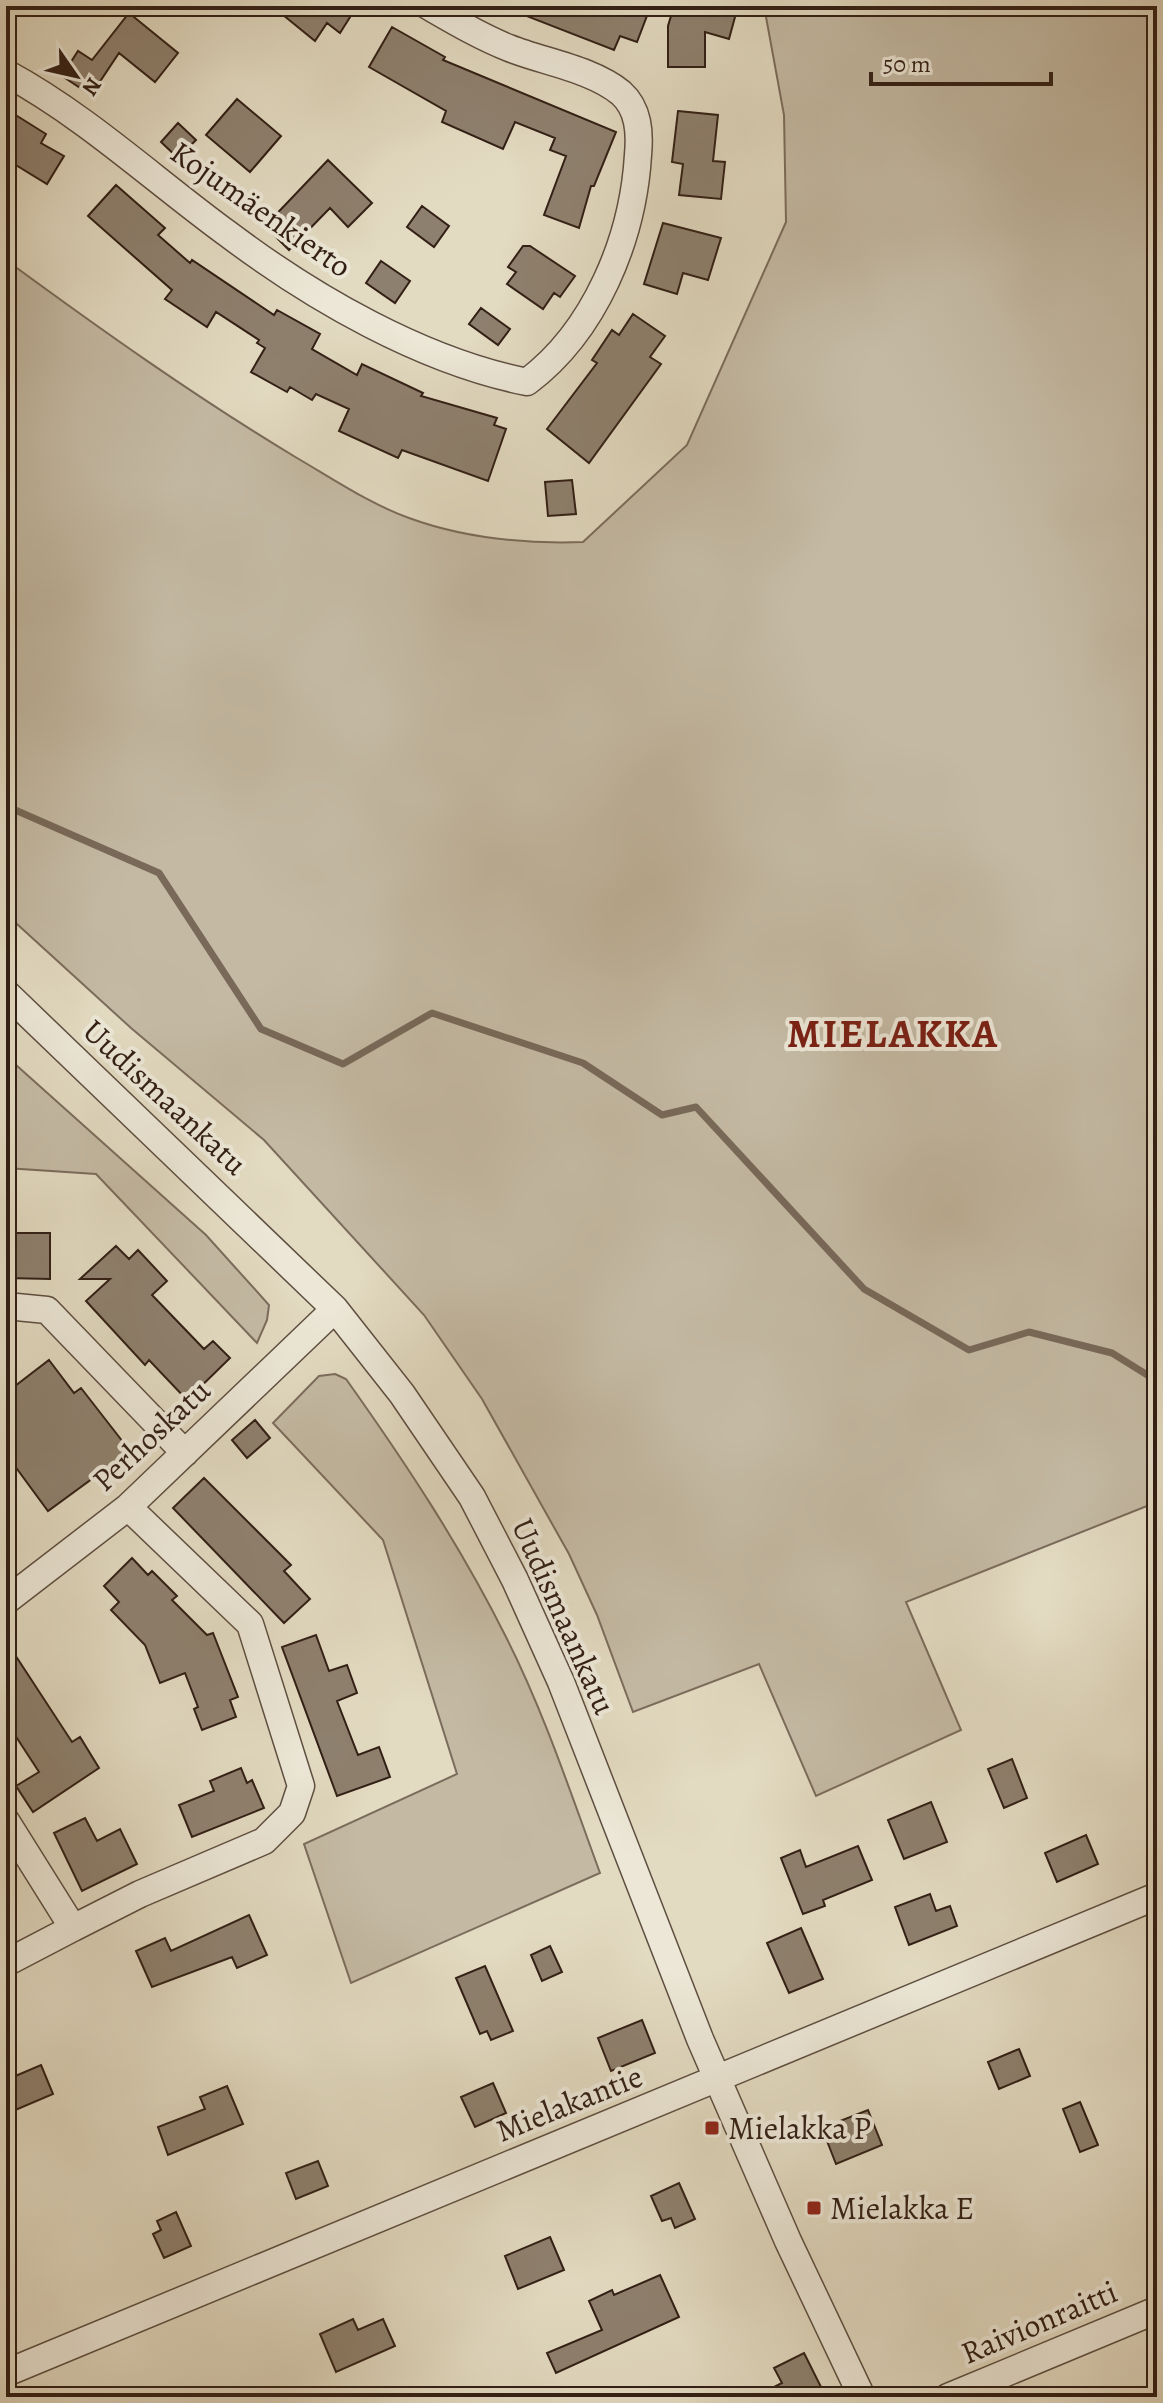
<svg xmlns="http://www.w3.org/2000/svg" width="1163" height="2403" viewBox="0 0 1163 2403" font-family="Alegreya,serif">
<rect width="100%" height="100%" fill="#e2dac1"/>
<filter id="stains"><feTurbulence type="fractalNoise" baseFrequency=".0025" numOctaves="4"/><feColorMatrix values="0 0 0 0 .2 0 0 0 0 .09 0 0 0 0 .02 0 0 0 .5 -.17"/></filter>
<radialGradient id="worn" r=".72"><stop offset=".6" stop-color="#630" stop-opacity="0"/><stop offset="1" stop-color="#630" stop-opacity=".3"/></radialGradient>
<path fill="#c4baa4" stroke="#7b6c5c" stroke-width="2" d="M 764,6 L 1157,6 L 1157,1502 L 906,1602 L 961,1730 L 816,1796 L 759,1664 L 633,1712 L 597,1615 L 569,1554 L 482,1399 L 424,1315 L 264,1140 L 131,1028 L 6,914 L 6,260 C 100,329 197,398 297,458 C 333,479 370,504 409,518 C 464,538 525,544 583,542 L 687,445 L 786,222 L 784,115 Z
M 6,1056 L 206,1235 L 269,1305 L 267,1320 L 257,1343 L 96,1174 L 6,1168 Z
M 335,1374 L 346,1379 C 405,1462 460,1545 506,1637 C 544,1712 571,1794 600,1873 L 351,1983 L 304,1844 L 457,1774 L 383,1540 L 273,1423 L 319,1376 Z"/>
<g fill="none" stroke-linecap="round" stroke-linejoin="round">
<path stroke="#786959" stroke-width="7" d="M 6,806 L 159,873 L 261,1029 L 343,1064 L 432,1013 L 583,1063 L 662,1115 L 696,1107 L 864,1289 L 969,1350 L 1029,1332 L 1112,1353 L 1157,1381"/>
</g>
<path fill="#8e806e" stroke="#321f15" stroke-width="2" d="M 272,6 L 357,6 L 340,33 L 327,23 L 315,41 Z
M 501,6 L 628,6 L 648,13 L 637,42 L 620,36 L 614,50 Z
M 674,6 L 738,6 L 729,39 L 705,32 L 705,67 L 668,67 L 668,26 Z
M 129,13 L 178,53 L 155,82 L 119,53 L 91,95 L 62,76 L 78,51 L 92,60 Z
M 392,27 L 445,57 L 443,60 L 616,132 L 594,186 L 591,186 L 579,228 L 544,215 L 566,156 L 550,150 L 555,138 L 515,122 L 503,149 L 442,122 L 446,111 L 369,67 Z
M 237,99 L 281,136 L 250,172 L 206,135 Z
M 6,109 L 46,134 L 41,143 L 64,156 L 47,184 L 6,159 Z
M 678,111 L 718,115 L 713,161 L 725,162 L 721,199 L 679,195 L 683,164 L 672,162 Z
M 178,123 L 196,140 L 178,158 L 161,142 Z
M 328,160 L 372,203 L 348,227 L 330,208 L 289,250 L 265,226 Z
M 116,185 L 165,228 L 158,235 L 190,263 L 192,260 L 274,315 L 277,310 L 320,334 L 312,349 L 357,375 L 362,364 L 423,393 L 421,396 L 497,418 L 494,425 L 506,429 L 488,481 L 402,450 L 398,458 L 339,431 L 349,409 L 316,394 L 312,400 L 290,387 L 287,392 L 251,372 L 265,348 L 257,343 L 259,340 L 216,312 L 207,327 L 165,299 L 172,290 L 88,216 Z
M 422,206 L 449,226 L 434,247 L 407,227 Z
M 663,223 L 721,238 L 708,280 L 683,273 L 677,294 L 644,284 Z
M 523,246 L 530,246 L 575,276 L 560,297 L 554,293 L 543,309 L 507,284 L 516,272 L 508,267 Z
M 381,261 L 410,281 L 395,303 L 366,283 Z
M 481,308 L 510,329 L 498,345 L 469,324 Z
M 633,314 L 665,336 L 650,357 L 661,364 L 589,463 L 547,429 L 597,363 L 592,360 L 612,330 L 619,335 Z
M 572,480 L 576,514 L 548,516 L 545,482 Z
M 6,1233 L 50,1233 L 50,1279 L 6,1278 Z
M 116,1246 L 129,1259 L 138,1250 L 167,1281 L 152,1295 L 204,1349 L 213,1341 L 230,1358 L 187,1400 L 149,1360 L 145,1365 L 86,1301 L 110,1279 L 80,1279 Z
M 49,1360 L 74,1393 L 81,1388 L 130,1451 L 48,1511 L 6,1454 L 6,1393 Z
M 255,1420 L 270,1438 L 247,1458 L 232,1440 Z
M 204,1478 L 291,1565 L 284,1571 L 310,1599 L 284,1623 L 173,1508 Z
M 132,1558 L 148,1575 L 152,1571 L 177,1596 L 172,1600 L 207,1635 L 213,1633 L 238,1697 L 230,1700 L 236,1717 L 202,1730 L 194,1709 L 198,1707 L 185,1673 L 160,1683 L 145,1645 L 111,1610 L 119,1602 L 104,1586 Z
M 316,1635 L 329,1671 L 347,1665 L 357,1693 L 337,1701 L 358,1755 L 379,1747 L 390,1777 L 337,1796 L 282,1647 Z
M 6,1641 L 72,1742 L 80,1737 L 99,1768 L 33,1812 L 16,1786 L 39,1772 L 13,1732 L 6,1736 Z
M 1012,1759 L 1027,1798 L 1004,1808 L 988,1769 Z
M 241,1768 L 247,1783 L 252,1780 L 264,1808 L 192,1837 L 179,1805 L 214,1791 L 210,1781 Z
M 931,1802 L 947,1842 L 904,1859 L 888,1820 Z
M 85,1818 L 97,1841 L 120,1829 L 137,1864 L 82,1891 L 54,1833 Z
M 1086,1835 L 1098,1864 L 1057,1882 L 1045,1853 Z
M 858,1846 L 872,1880 L 823,1900 L 825,1906 L 803,1914 L 781,1858 L 800,1850 L 806,1867 Z
M 930,1894 L 936,1911 L 950,1906 L 957,1926 L 909,1945 L 895,1907 Z
M 249,1915 L 267,1955 L 237,1968 L 232,1957 L 152,1987 L 136,1951 L 165,1938 L 171,1951 Z
M 801,1928 L 823,1979 L 789,1993 L 767,1943 Z
M 550,1946 L 562,1972 L 542,1981 L 531,1955 Z
M 485,1966 L 513,2031 L 491,2040 L 487,2031 L 480,2034 L 456,1978 Z
M 642,2020 L 655,2053 L 611,2071 L 598,2038 Z
M 1019,2049 L 1030,2076 L 999,2089 L 988,2062 Z
M 41,2065 L 53,2094 L 6,2114 L 6,2080 Z
M 493,2083 L 506,2113 L 475,2127 L 461,2097 Z
M 227,2086 L 243,2124 L 168,2155 L 158,2127 L 205,2109 L 200,2097 Z
M 1080,2102 L 1098,2145 L 1080,2152 L 1063,2109 Z
M 868,2110 L 882,2145 L 836,2164 L 822,2128 Z
M 318,2161 L 328,2186 L 296,2199 L 286,2173 Z
M 679,2183 L 695,2219 L 675,2228 L 671,2218 L 662,2221 L 651,2196 Z
M 176,2212 L 191,2246 L 164,2258 L 153,2234 L 161,2230 L 157,2221 Z
M 550,2237 L 564,2270 L 518,2289 L 505,2256 Z
M 660,2275 L 679,2317 L 556,2373 L 547,2353 L 602,2330 L 589,2301 L 612,2290 L 614,2295 Z
M 353,2319 L 358,2330 L 383,2319 L 395,2346 L 336,2372 L 320,2334 Z
M 804,2353 L 821,2387 L 800,2397 L 754,2397 L 782,2383 L 774,2368 Z"/>
<g fill="none" stroke-linecap="round" stroke-linejoin="round">
<defs>
<path id="minor" d="M 6,73 C 87,117 154,180 228,234 C 313,298 422,361 527,382 C 595,331 633,239 638,155 C 640,133 639,109 621,93 C 592,69 544,62 509,48 C 481,37 454,21 428,6
M 6,993 L 335,1309 L 402,1394 L 472,1497 L 515,1580 L 561,1682 L 700,2039 L 788,2241 L 862,2397
M 6,1306 L 47,1310 L 185,1453
M 6,1601 L 128,1507 L 335,1309
M 6,1821 L 73,1928 L 140,1894 L 264,1841 L 292,1813 L 301,1786 L 250,1624 L 128,1507
M 6,1963 L 73,1928
M 6,2373 L 1157,1896
M 948,2397 L 1157,2310"/>
</defs>
<use href="#minor" stroke="#5e4e40" stroke-width="29"/>
<use href="#minor" stroke="#ece7d7" stroke-width="26"/>
</g>
<g fill="#8f2418" stroke="#ece7d7" stroke-width="3">
<rect x="704" y="2120" width="16" height="16" rx="4"/>
<rect x="806" y="2200" width="16" height="16" rx="4"/>
</g>
<g text-anchor="middle" stroke-width="8" stroke-linejoin="round" paint-order="stroke">
<g font-size="32" fill="#321f15" stroke="#ece7d7">
<text transform="translate(261 209) rotate(35)" y="11">Kojumäenkierto</text>
<text transform="translate(165 1097) rotate(43)" y="11">Uudismaankatu</text>
<text transform="translate(151 1435) rotate(-43)" y="11">Perhoskatu</text>
<text transform="translate(564 1616) rotate(66)" y="11">Uudismaankatu</text>
<text transform="translate(569 2103) rotate(-22)" y="11">Mielakantie</text>
<text transform="translate(1039 2322) rotate(-23)" y="11">Raivionraitti</text>
</g>
<g font-size="32" fill="#321f15" stroke="#ece7d7" text-anchor="start">
<text x="728" y="2139">Mielakka P</text>
<text x="830" y="2219">Mielakka E</text>
</g>
<g font-size="40" font-weight="bold" letter-spacing="2" fill="#7a1f14" stroke="#ece7d7">
<text x="893" y="1047">MIELAKKA</text>
</g>
</g>
<rect width="1163" height="2403" fill="none" stroke="#e2dac1" stroke-width="32"/>
<rect x="8" y="8" width="1147" height="2387" fill="none" stroke="#321f15" stroke-width="4"/>
<rect x="16" y="16" width="1131" height="2371" fill="none" stroke="#321f15" stroke-width="2"/>
<g transform="translate(76 76) rotate(124)" stroke="#ece7d7" stroke-width="6" paint-order="stroke">
<path d="M0-6L14 30L0 20L-14 30Z" fill="#321f15"/>
<text y="-12" font-size="22" font-weight="bold" text-anchor="middle" fill="#321f15">N</text>
</g>
<path d="M871 72v12h180v-12" fill="none" stroke="#321f15" stroke-width="4"/>
<text x="883" y="72" font-size="24" fill="#321f15" stroke="#ece7d7" stroke-width="6" paint-order="stroke">50 m</text>
<rect width="100%" height="100%" filter="url(#stains)"/>
<rect width="100%" height="100%" fill="url(#worn)"/>
</svg>
